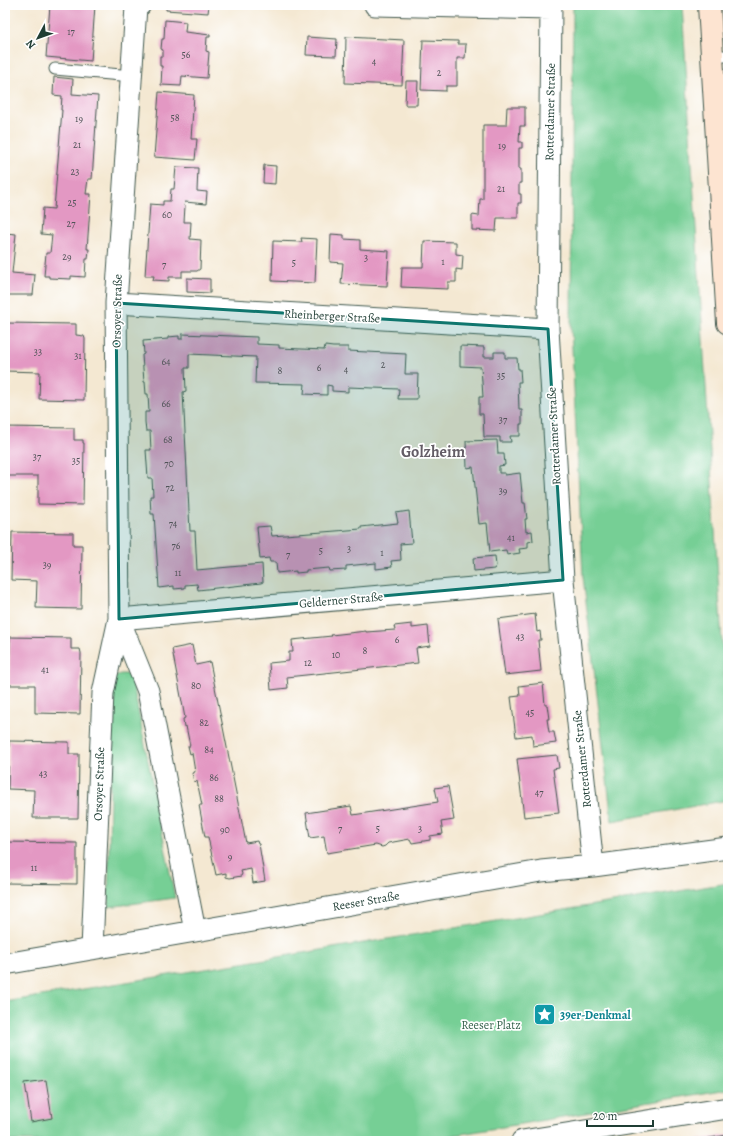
<svg xmlns="http://www.w3.org/2000/svg" width="733" height="1146" viewBox="0 0 733 1146" font-family="Alegreya,serif">
<rect width="100%" height="100%" fill="#fff"/>
<filter id="ink" filterUnits="userSpaceOnUse"><feTurbulence type="fractalNoise" baseFrequency=".025" numOctaves="2"/><feDisplacementMap in="SourceGraphic" scale="8" xChannelSelector="R" yChannelSelector="G"/><feConvolveMatrix kernelMatrix="1 2 1 2 8 2 1 2 1" color-interpolation-filters="sRGB"/></filter>
<filter id="wash" filterUnits="userSpaceOnUse"><feTurbulence type="fractalNoise" baseFrequency=".012" numOctaves="4" result="noise"/><feDisplacementMap in="SourceGraphic" scale="16" xChannelSelector="R" yChannelSelector="G"/><feGaussianBlur stdDeviation="0.9" result="paint"/><feColorMatrix in="noise" values="0 0 0 0 0 0 0 0 0 0 0 0 0 0 0 0 0 1.4 0 .05"/><feComposite in="paint" operator="in"/></filter>
<g filter="url(#wash)">
<rect width="100%" height="100%" fill="#f4e8d2"/>
<path fill="#76cf95" stroke="#4a8664" d="M 573,5 L 682,5 L 728,737 L 728,800 L 612,821 L 583,577 L 571,327 Z
M 120,674 L 127,674 L 132,679 L 175,898 L 108,907 L 112,683 L 115,677 Z
M 728,883 L 728,1089 L 420,1141 L 5,1141 L 5,1002 Z"/>
<g id="blocks">
<path fill="#e398c3" d="M 50,5 L 95,5 L 91,61 L 46,57 Z
M 166,5 L 209,5 L 208,13 L 166,10 Z
M 165,20 L 186,22 L 185,32 L 210,35 L 210,37 L 207,37 L 206,51 L 209,52 L 207,78 L 182,76 L 181,86 L 161,85 L 162,66 L 160,66 L 160,56 L 163,56 L 163,50 L 161,49 L 162,39 L 164,39 Z
M 307,37 L 337,39 L 336,56 L 306,55 Z
M 346,37 L 404,40 L 402,85 L 345,83 Z
M 423,40 L 458,41 L 458,44 L 466,44 L 465,58 L 457,58 L 457,86 L 446,86 L 446,91 L 421,90 Z
M 54,77 L 73,79 L 72,94 L 98,96 L 92,179 L 88,179 L 86,194 L 91,194 L 87,249 L 89,249 L 88,259 L 86,259 L 85,277 L 71,276 L 71,279 L 49,278 L 49,276 L 44,276 L 46,253 L 50,253 L 52,235 L 41,234 L 43,208 L 54,209 L 62,110 L 61,110 L 62,96 L 53,95 Z
M 406,81 L 418,81 L 417,105 L 405,105 Z
M 159,92 L 194,95 L 191,139 L 197,139 L 195,160 L 154,157 Z
M 507,107 L 525,107 L 525,126 L 520,126 L 519,142 L 522,142 L 522,148 L 519,148 L 519,169 L 521,169 L 521,183 L 519,183 L 519,194 L 521,194 L 521,203 L 518,203 L 518,218 L 497,218 L 496,231 L 472,230 L 472,215 L 479,216 L 480,199 L 483,199 L 483,125 L 506,125 Z
M 264,165 L 276,166 L 275,184 L 263,183 Z
M 176,167 L 198,168 L 197,191 L 207,192 L 206,204 L 185,202 L 184,206 L 185,206 L 184,222 L 191,222 L 190,239 L 201,240 L 200,269 L 197,271 L 182,271 L 182,277 L 169,277 L 169,281 L 153,280 L 154,276 L 145,276 L 150,204 L 163,205 L 163,201 L 170,201 L 171,189 L 174,189 Z
M 5,233 L 16,234 L 12,273 L 35,275 L 33,295 L 5,295 Z
M 331,234 L 344,235 L 344,239 L 360,240 L 360,249 L 389,251 L 387,286 L 341,284 L 343,263 L 330,262 Z
M 301,238 L 317,239 L 315,283 L 272,281 L 273,241 L 302,242 Z
M 424,241 L 456,242 L 456,254 L 463,255 L 462,270 L 456,269 L 456,282 L 448,282 L 448,289 L 401,287 L 402,267 L 423,267 Z
M 187,278 L 210,279 L 210,293 L 187,292 Z
M 5,323 L 76,324 L 76,335 L 84,336 L 85,339 L 84,400 L 39,399 L 40,372 L 5,371 Z
M 182,334 L 257,337 L 257,344 L 279,345 L 279,348 L 324,350 L 325,346 L 333,347 L 348,347 L 348,351 L 406,354 L 405,374 L 418,374 L 417,399 L 398,399 L 399,389 L 348,387 L 348,392 L 332,391 L 332,386 L 327,385 L 327,395 L 304,394 L 305,384 L 255,383 L 256,357 L 189,354 L 189,368 L 185,368 L 186,391 L 183,392 L 190,531 L 195,531 L 197,570 L 262,564 L 263,582 L 261,583 L 198,590 L 197,584 L 185,585 L 185,588 L 174,589 L 174,586 L 159,588 L 154,514 L 151,514 L 150,496 L 153,496 L 152,478 L 148,478 L 146,450 L 151,450 L 150,431 L 146,431 L 145,422 L 145,412 L 149,412 L 148,394 L 146,394 L 145,382 L 144,382 L 142,355 L 144,354 L 143,341 L 168,339 L 168,337 L 179,336 L 179,339 L 182,339 Z
M 460,346 L 484,347 L 484,357 L 494,357 L 494,352 L 505,352 L 505,358 L 517,358 L 518,369 L 520,369 L 521,382 L 518,382 L 519,410 L 522,410 L 522,424 L 520,424 L 520,436 L 510,436 L 511,442 L 500,442 L 500,437 L 484,437 L 483,414 L 479,414 L 479,397 L 483,397 L 481,367 L 460,366 Z
M 5,427 L 74,428 L 74,440 L 83,440 L 83,443 L 84,443 L 83,505 L 38,504 L 38,476 L 5,476 Z
M 497,440 L 498,454 L 504,454 L 505,465 L 499,466 L 499,473 L 505,473 L 505,475 L 520,473 L 523,503 L 525,503 L 527,519 L 525,519 L 526,532 L 532,531 L 533,541 L 528,542 L 528,548 L 519,549 L 520,553 L 507,555 L 506,550 L 490,552 L 487,523 L 479,524 L 473,467 L 467,468 L 466,441 Z
M 409,511 L 412,543 L 400,544 L 401,560 L 391,561 L 392,567 L 376,569 L 376,563 L 346,566 L 346,570 L 330,571 L 329,568 L 306,570 L 306,572 L 296,573 L 296,571 L 277,573 L 276,562 L 270,562 L 269,558 L 260,559 L 257,527 L 270,526 L 272,536 L 361,529 L 361,527 L 398,523 L 396,513 Z
M 12,532 L 73,533 L 73,545 L 82,545 L 82,548 L 81,609 L 36,608 L 37,581 L 11,580 Z
M 495,556 L 496,566 L 494,569 L 474,571 L 473,558 Z
M 535,614 L 537,632 L 540,631 L 541,640 L 538,640 L 541,671 L 505,675 L 498,619 Z
M 412,624 L 412,628 L 428,626 L 430,646 L 416,648 L 418,663 L 287,677 L 288,688 L 271,690 L 269,663 L 289,661 L 289,652 L 293,652 L 292,640 L 332,636 L 331,635 L 349,633 L 366,631 L 366,632 L 395,630 L 394,626 Z
M 10,637 L 71,638 L 71,649 L 80,649 L 81,653 L 80,714 L 35,713 L 35,685 L 9,685 Z
M 192,645 L 196,665 L 210,662 L 246,843 L 257,841 L 258,844 L 259,844 L 265,881 L 253,883 L 251,869 L 241,871 L 242,874 L 241,876 L 230,878 L 226,877 L 226,873 L 216,875 L 208,837 L 205,837 L 199,805 L 202,805 L 197,781 L 194,782 L 192,773 L 195,772 L 192,753 L 190,754 L 188,746 L 190,746 L 186,726 L 184,727 L 183,719 L 185,718 L 172,649 Z
M 543,683 L 545,705 L 547,705 L 549,719 L 547,719 L 549,732 L 554,732 L 556,743 L 533,746 L 532,735 L 516,737 L 511,697 L 520,696 L 519,686 Z
M 9,741 L 69,742 L 69,754 L 79,754 L 79,757 L 78,818 L 33,818 L 34,790 L 8,789 Z
M 557,755 L 559,768 L 553,769 L 559,813 L 524,817 L 517,759 Z
M 448,786 L 454,820 L 441,822 L 443,834 L 430,836 L 430,840 L 412,843 L 410,839 L 388,843 L 385,846 L 382,847 L 376,845 L 327,853 L 324,836 L 310,838 L 306,813 L 351,806 L 353,815 L 438,802 L 435,788 Z
M 5,842 L 77,843 L 77,884 L 5,883 Z
M 46,1080 L 52,1118 L 31,1122 L 25,1083 Z
M 728,1135 L 728,1141 L 698,1141 L 698,1140 Z"/>
</g>
</g>
<g filter="url(#ink)">
<use href="#blocks" fill-opacity="0" stroke="#3f574c" stroke-width="1"/>
<g fill="none" stroke-linecap="round" stroke-linejoin="round">
<defs>
<path id="lane" d="M 712,56 L 728,56
M 55,69 L 132,76"/>
<path id="street" d="M 375,5 L 551,9
M 551,5 L 548,329 L 563,580 L 593,866
M 116,303 L 548,329
M 119,619 L 563,580
M 119,619 L 148,691 L 195,931
M 92,949 L 103,693 L 119,619 L 116,303 L 136,7 L 140,5
M 5,964 L 541,871 L 593,866 L 728,848
M 522,1141 L 728,1108"/>
<path id="secondary" d="M 709,5 L 728,323"/>
</defs>
<use href="#lane" stroke="#3f574c" stroke-width="13"/>
<use href="#street" stroke="#3f574c" stroke-width="23"/>
<use href="#secondary" stroke="#3f574c" stroke-width="24"/>
<use href="#lane" stroke="#fff" stroke-width="11"/>
<use href="#street" stroke="#fff" stroke-width="21"/>
<use href="#secondary" stroke="#fde4d1" stroke-width="22"/>
</g>
</g>
<path fill="#0f766e" fill-opacity="0.2" stroke="#0f766e" stroke-width="3" stroke-linejoin="round" d="M 116,303 L 548,329 L 563,580 L 119,619 Z"/>
<defs>
<symbol id="sight-square" viewBox="-11 -11 22 22"><rect x="-9" y="-9" width="18" height="18" rx="4" fill="#0f9aa8" stroke="#fff"/><path d="M0-6L1.8-2.2L6-1.7L2.9 1.2L3.7 5.4L0 3.3L-3.7 5.4L-2.9 1.2L-6-1.7L-1.8-2.2Z" fill="#fff"/></symbol>
</defs>
<g fill-rule="evenodd">
<use href="#sight-square" x="532" y="1002" width="25" height="25"/>
</g>
<g text-anchor="middle" stroke-width="3.5" stroke-linejoin="round" paint-order="stroke">
<g font-size="10" fill="#505458">
<text x="71" y="35">17</text>
<text x="186" y="58">56</text>
<text x="374" y="65">4</text>
<text x="439" y="76">2</text>
<text x="175" y="121">58</text>
<text x="79" y="122">19</text>
<text x="77" y="148">21</text>
<text x="502" y="149">19</text>
<text x="75" y="175">23</text>
<text x="501" y="192">21</text>
<text x="72" y="206">25</text>
<text x="167" y="218">60</text>
<text x="71" y="227">27</text>
<text x="67" y="260">29</text>
<text x="366" y="261">3</text>
<text x="443" y="265">1</text>
<text x="294" y="266">5</text>
<text x="164" y="268">7</text>
<text x="38" y="355">33</text>
<text x="78" y="359">31</text>
<text x="166" y="365">64</text>
<text x="383" y="368">2</text>
<text x="319" y="371">6</text>
<text x="346" y="373">4</text>
<text x="280" y="374">8</text>
<text x="501" y="379">35</text>
<text x="166" y="407">66</text>
<text x="503" y="423">37</text>
<text x="168" y="443">68</text>
<text x="37" y="460">37</text>
<text x="76" y="464">35</text>
<text x="169" y="467">70</text>
<text x="170" y="491">72</text>
<text x="503" y="494">39</text>
<text x="173" y="527">74</text>
<text x="511" y="541">41</text>
<text x="176" y="549">76</text>
<text x="349" y="552">3</text>
<text x="321" y="554">5</text>
<text x="382" y="556">1</text>
<text x="288" y="558">7</text>
<text x="47" y="568">39</text>
<text x="178" y="576">11</text>
<text x="520" y="640">43</text>
<text x="397" y="643">6</text>
<text x="365" y="654">8</text>
<text x="336" y="658">10</text>
<text x="308" y="666">12</text>
<text x="45" y="673">41</text>
<text x="196" y="689">80</text>
<text x="530" y="716">45</text>
<text x="204" y="726">82</text>
<text x="209" y="753">84</text>
<text x="43" y="777">43</text>
<text x="214" y="781">86</text>
<text x="539" y="796">47</text>
<text x="219" y="802">88</text>
<text x="340" y="832">7</text>
<text x="378" y="832">5</text>
<text x="420" y="832">3</text>
<text x="225" y="833">90</text>
<text x="230" y="860">9</text>
<text x="34" y="871">11</text>
</g>
<g font-size="12" fill="#1f3d34" stroke="#fff">
<text transform="translate(550 112) rotate(-89)" y="4">Rotterdamer Straße</text>
<text transform="translate(117 311) rotate(-89)" y="4">Orsoyer Straße</text>
<text transform="translate(332 316) rotate(3)" y="4">Rheinberger Straße</text>
<text transform="translate(554 436) rotate(-93)" y="4">Rotterdamer Straße</text>
<text transform="translate(341 600) rotate(-5)" y="4">Gelderner Straße</text>
<text transform="translate(582 759) rotate(-96)" y="4">Rotterdamer Straße</text>
<text transform="translate(99 784) rotate(-88)" y="4">Orsoyer Straße</text>
<text transform="translate(366 901) rotate(-10)" y="4">Reeser Straße</text>
</g>
<g font-size="12" font-weight="bold" fill="#0d838f" stroke="#fff" text-anchor="start">
<text x="560" y="1019">39er-Denkmal</text>
</g>
<g font-size="12" fill="#35624c" stroke="#fff">
<text x="491" y="1029">Reeser Platz</text>
</g>
<g font-size="16" font-weight="bold" fill="#645d66" stroke="#fff">
<text x="433" y="457">Golzheim</text>
</g>
</g>
<rect width="733" height="1146" fill="none" stroke="#fff" stroke-width="20"/>
<g transform="translate(38 38) rotate(229)" stroke="#ffffff" stroke-width="3" paint-order="stroke">
<path d="M0-3L7 15L0 10L-7 15Z" fill="#1f3d34"/>
<text y="-6" font-size="11" font-weight="bold" text-anchor="middle" fill="#1f3d34">N</text>
</g>
<path d="M587 1120v6h66v-6" fill="none" stroke="#1f3d34" stroke-width="2"/>
<text x="593" y="1120" font-size="12" fill="#1f3d34" stroke="#ffffff" stroke-width="3" paint-order="stroke">20 m</text>
</svg>
